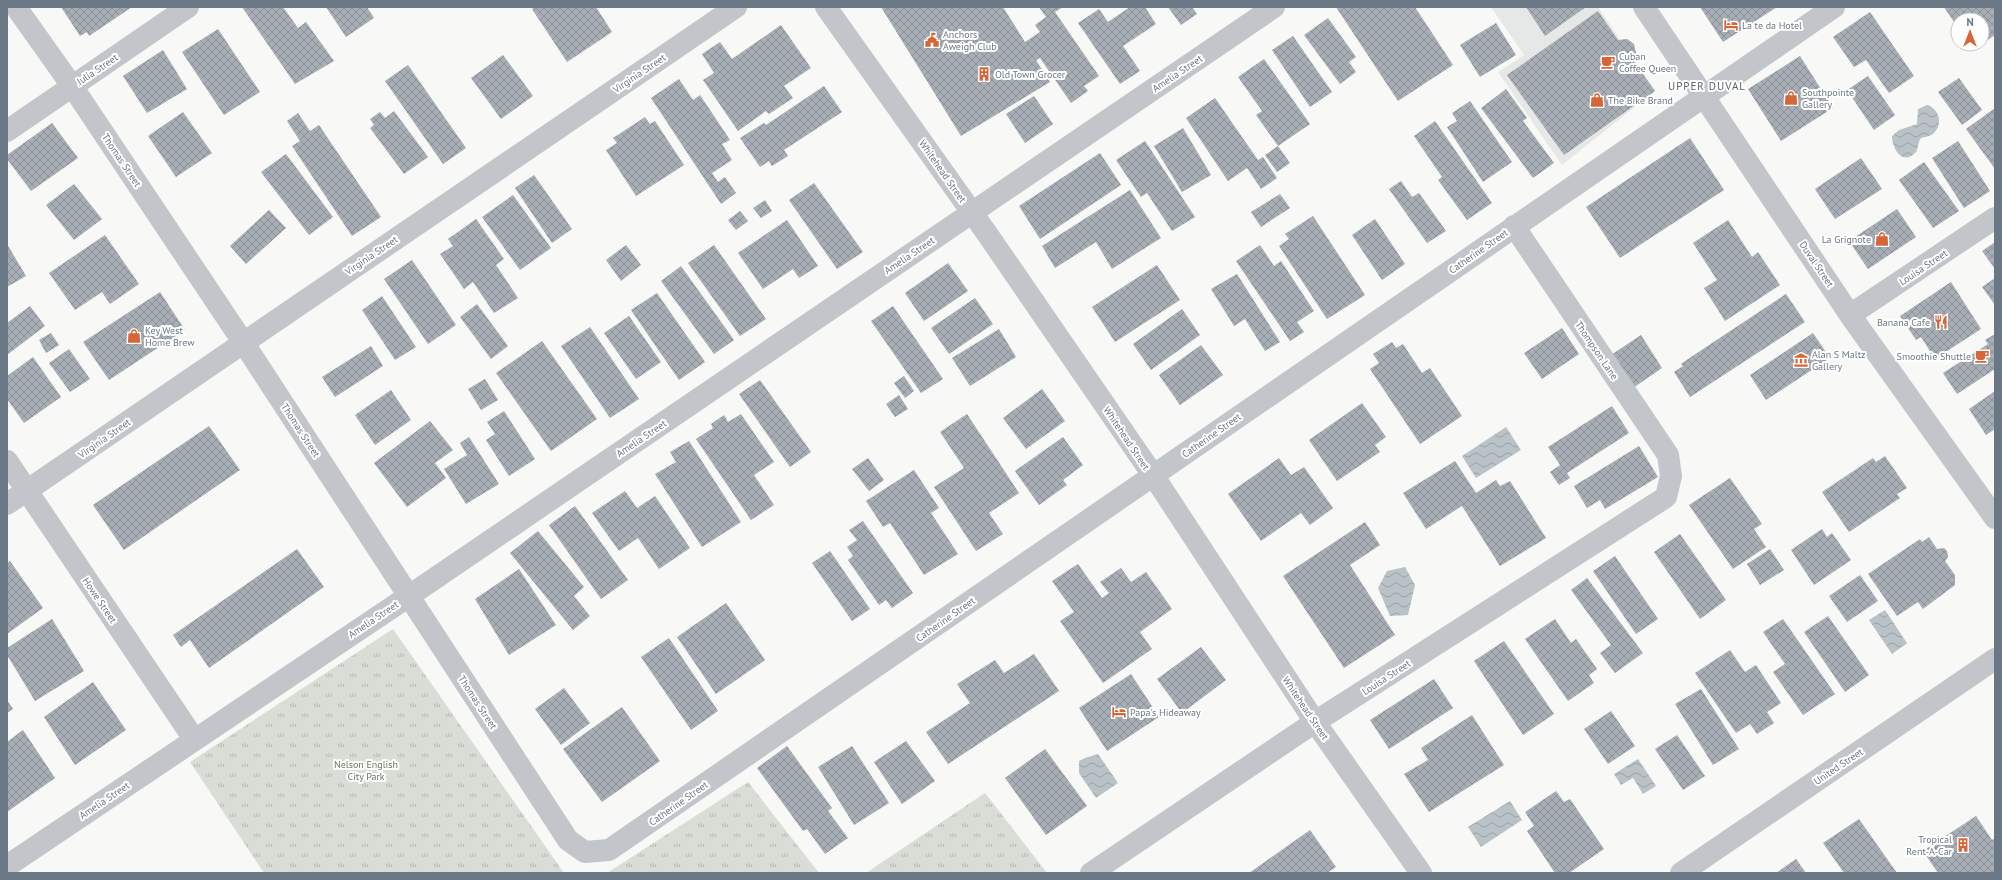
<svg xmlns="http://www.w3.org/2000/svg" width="2002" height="880" viewBox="0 0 2002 880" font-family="'PT Sans',sans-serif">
<defs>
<pattern id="grass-tufts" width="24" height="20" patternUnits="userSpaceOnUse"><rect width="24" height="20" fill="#d8ddd6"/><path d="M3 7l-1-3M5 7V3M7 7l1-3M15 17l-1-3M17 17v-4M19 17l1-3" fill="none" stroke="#b3b8b3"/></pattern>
<pattern id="water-waves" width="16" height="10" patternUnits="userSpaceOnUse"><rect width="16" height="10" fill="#b9c2c7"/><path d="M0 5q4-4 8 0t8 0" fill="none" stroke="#9aa2a7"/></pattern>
<pattern id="building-cross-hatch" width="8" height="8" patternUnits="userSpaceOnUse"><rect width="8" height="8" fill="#a8aeb5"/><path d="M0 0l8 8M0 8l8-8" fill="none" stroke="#8d9299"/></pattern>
</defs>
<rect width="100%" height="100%" fill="#f8f8f6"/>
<path fill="#e6e7e7" d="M 1491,7 L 1598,7 L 1655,91 L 1562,165 L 1498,72 L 1524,55 Z"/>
<path fill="url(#grass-tufts)" d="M 393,629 L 564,873 L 264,873 L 190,762 Z
M 748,782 L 819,873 L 607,873 Z
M 985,793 L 1047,873 L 866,873 Z"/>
<path fill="url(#water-waves)" d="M 1927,105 C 1939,109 1944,124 1933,134 C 1930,136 1925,137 1921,138 C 1917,143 1919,149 1915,153 C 1902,166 1892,148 1892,136 L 1899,130 L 1917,124 L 1918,109 Z
M 1506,427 L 1521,450 L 1476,478 L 1462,456 Z
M 1405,567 L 1415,585 L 1408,615 L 1390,616 L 1378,588 L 1387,571 Z
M 1885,610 L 1907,643 L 1892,654 L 1869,620 Z
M 1098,754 L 1118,783 L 1096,798 L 1079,773 L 1079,761 L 1085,758 Z
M 1638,759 L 1656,786 L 1643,794 L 1633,778 L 1621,785 L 1614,774 Z
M 1510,801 L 1522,820 L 1481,847 L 1468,827 Z"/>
<path fill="url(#building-cross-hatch)" d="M 61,7 L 132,7 L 89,36 L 87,32 L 80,36 Z
M 242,7 L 283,7 L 298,28 L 306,22 L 334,61 L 295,84 Z
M 326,7 L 367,7 L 374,18 L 346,37 Z
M 535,7 L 596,7 L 612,32 L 567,62 L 532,9 Z
M 881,7 L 1003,7 L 1025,42 L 1040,32 L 1035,25 L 1046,17 L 1039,7 L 1063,7 L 1055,12 L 1099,76 L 1084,86 L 1088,91 L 1071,103 L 1040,58 L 1036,60 L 1050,82 L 961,136 Z
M 1130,7 L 1145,7 L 1156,24 L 1123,46 L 1140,71 L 1120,84 L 1078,23 L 1099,9 L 1108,22 Z
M 1168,7 L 1192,7 L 1197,14 L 1181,25 Z
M 1336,7 L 1415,7 L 1453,65 L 1398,101 Z
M 1526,7 L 1586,7 L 1545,36 Z
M 1700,7 L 1777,7 L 1723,42 Z
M 1944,7 L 1995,7 L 1995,35 L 1982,44 L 1982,20 L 1958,20 L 1958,28 Z
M 1598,11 L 1618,40 L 1627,39 L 1634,44 L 1636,53 L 1633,60 L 1655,91 L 1564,155 L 1507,75 Z
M 1870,12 L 1914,76 L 1889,93 L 1866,60 L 1854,67 L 1833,37 Z
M 1328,18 L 1356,57 L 1349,62 L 1356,72 L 1340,84 L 1304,35 Z
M 1496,23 L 1516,55 L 1480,77 L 1460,45 Z
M 781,25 L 811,68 L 784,86 L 793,98 L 769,114 L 766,111 L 738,131 L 703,80 L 714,73 L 702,54 L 720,42 L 732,59 Z
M 218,29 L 260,92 L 224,115 L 182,52 Z
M 1293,36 L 1332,92 L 1310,107 L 1272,50 Z
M 163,50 L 187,89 L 147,113 L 123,76 Z
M 503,55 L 533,96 L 501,119 L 471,78 Z
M 1800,56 L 1833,108 L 1781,141 L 1748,89 Z
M 1264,59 L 1310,124 L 1278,146 L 1256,115 L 1262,111 L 1238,77 Z
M 408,65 L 466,148 L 443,164 L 385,81 Z
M 1868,76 L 1895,115 L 1874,130 L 1847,90 Z
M 1959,78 L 1982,110 L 1962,125 L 1938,92 Z
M 679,79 L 693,100 L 700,95 L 730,140 L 722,144 L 732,160 L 712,173 L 718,182 L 725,177 L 736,193 L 721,204 L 651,98 Z
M 824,86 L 842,112 L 784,150 L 788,156 L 772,166 L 769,161 L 760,167 L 740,138 L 764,123 L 766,125 Z
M 1506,89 L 1527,118 L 1523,121 L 1554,163 L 1533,178 L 1481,108 Z
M 1034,96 L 1053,124 L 1025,143 L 1006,114 Z
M 1215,98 L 1258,160 L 1263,157 L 1277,178 L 1261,189 L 1247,168 L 1228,181 L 1186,118 Z
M 1470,101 L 1512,162 L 1483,182 L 1447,127 L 1457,121 L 1452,113 Z
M 1995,108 L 1995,169 L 1966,129 Z
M 394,111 L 428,157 L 404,174 L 370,128 L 374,125 L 370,119 L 380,112 L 385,118 Z
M 183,112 L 212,153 L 176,177 L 148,136 Z
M 298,113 L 310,131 L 319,125 L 381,217 L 352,236 L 292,146 L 300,141 L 287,121 Z
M 645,117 L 650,124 L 655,121 L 684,165 L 636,196 L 606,150 L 617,143 L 613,138 Z
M 1435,121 L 1492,203 L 1467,220 L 1438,180 L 1442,177 L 1414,136 Z
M 52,123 L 78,158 L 31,191 L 7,159 L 7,155 Z
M 1183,128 L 1211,175 L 1182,192 L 1154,146 Z
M 1690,138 L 1724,190 L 1620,258 L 1586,207 Z
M 1145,141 L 1195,217 L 1172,231 L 1147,193 L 1141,197 L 1116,160 Z
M 1958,141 L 1990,191 L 1964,208 L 1932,158 Z
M 1278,146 L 1290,163 L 1277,172 L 1265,155 Z
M 1100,153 L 1121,185 L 1040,239 L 1019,206 Z
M 286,154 L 333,217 L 309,235 L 261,172 Z
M 1861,158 L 1882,189 L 1835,219 L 1815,189 Z
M 1924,162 L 1959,211 L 1933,228 L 1899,180 Z
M 534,175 L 572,229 L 552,243 L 515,188 Z
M 1401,181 L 1412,197 L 1419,193 L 1446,231 L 1427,243 L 1389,189 Z
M 814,183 L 863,252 L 837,269 L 789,200 Z
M 74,184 L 102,219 L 74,240 L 46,205 Z
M 1130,190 L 1161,238 L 1112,269 L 1096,242 L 1055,268 L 1042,246 Z
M 1280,194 L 1290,208 L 1261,227 L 1251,212 Z
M 513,195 L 551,248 L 520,270 L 482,217 Z
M 765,200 L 772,211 L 761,218 L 753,208 Z
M 1897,209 L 1916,237 L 1868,269 L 1849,241 Z
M 269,210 L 286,228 L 246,264 L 230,246 Z
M 740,211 L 748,221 L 736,230 L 728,220 Z
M 1313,216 L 1365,295 L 1327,319 L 1279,246 L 1289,239 L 1285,234 Z
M 476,219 L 504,259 L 496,265 L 518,298 L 494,313 L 473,282 L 464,289 L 440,254 L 453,246 L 448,239 Z
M 1375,219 L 1405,264 L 1382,280 L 1352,235 Z
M 787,220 L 818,266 L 799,278 L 793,269 L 763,289 L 738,253 Z
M 1728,220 L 1752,257 L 1758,252 L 1780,285 L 1725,321 L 1704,288 L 1717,280 L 1693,243 Z
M 105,235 L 139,284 L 110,304 L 102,292 L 75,310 L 49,273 Z
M 1995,242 L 1995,269 L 1982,251 Z
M 7,244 L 26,276 L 7,287 Z
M 626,245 L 641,265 L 621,281 L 606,260 Z
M 714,245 L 766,319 L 740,336 L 688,263 Z
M 1260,245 L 1274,266 L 1281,261 L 1314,311 L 1297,322 L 1304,332 L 1290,341 L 1236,261 Z
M 412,260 L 456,325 L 428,344 L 384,279 Z
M 948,263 L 968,291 L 924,321 L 905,293 Z
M 1157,265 L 1180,300 L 1115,342 L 1092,307 Z
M 681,266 L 734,340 L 714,354 L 661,281 Z
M 1237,274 L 1280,342 L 1265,351 L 1245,319 L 1234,326 L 1211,289 Z
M 1995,278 L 1995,305 L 1982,287 Z
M 1951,282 L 1981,329 L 1935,359 L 1921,337 L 1916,340 L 1900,316 Z
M 160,292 L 185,330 L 109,380 L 83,342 Z
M 657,293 L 705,362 L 679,380 L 631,310 Z
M 1786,294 L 1805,322 L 1690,397 L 1674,372 L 1683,366 L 1681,364 L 1691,357 Z
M 382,296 L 416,347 L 395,360 L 362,310 Z
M 975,298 L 993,324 L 949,354 L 931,328 Z
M 477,304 L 508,346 L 491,359 L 460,317 Z
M 30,306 L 45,326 L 7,355 L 7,323 Z
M 893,306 L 943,379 L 921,393 L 871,321 Z
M 1182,309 L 1200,335 L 1151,370 L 1133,344 Z
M 629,316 L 661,362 L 636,379 L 604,333 Z
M 590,327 L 639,399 L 610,418 L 561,346 Z
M 1562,328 L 1579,354 L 1542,379 L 1524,353 Z
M 999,329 L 1016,357 L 970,386 L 952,358 Z
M 51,333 L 59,345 L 46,353 L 39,340 Z
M 1813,333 L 1830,358 L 1766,400 L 1750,375 Z
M 1995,334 L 1995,369 L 1957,394 L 1943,373 L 1988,344 L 1985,340 Z
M 1641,335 L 1662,368 L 1633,388 L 1611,355 Z
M 542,341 L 597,419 L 551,451 L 496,373 Z
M 1392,342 L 1396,348 L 1403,344 L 1422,373 L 1430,368 L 1462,416 L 1420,444 L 1370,369 L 1379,363 L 1373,354 Z
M 1201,345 L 1223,375 L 1180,405 L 1159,375 Z
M 371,346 L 383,366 L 335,397 L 322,377 Z
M 69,349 L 90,379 L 70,392 L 49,363 Z
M 33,357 L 61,397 L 24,423 L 7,399 L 7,376 Z
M 904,376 L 914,391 L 905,398 L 894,383 Z
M 485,379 L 498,400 L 481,410 L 468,389 Z
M 760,380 L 811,452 L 790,467 L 739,394 Z
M 1042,389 L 1065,421 L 1026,449 L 1003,418 Z
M 391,390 L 411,420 L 375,445 L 355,415 Z
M 1995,391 L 1995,429 L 1986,435 L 1969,409 Z
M 899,395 L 908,409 L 895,417 L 886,404 Z
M 1362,403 L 1386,437 L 1375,445 L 1380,452 L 1337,481 L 1309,440 Z
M 1612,406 L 1629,433 L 1567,473 L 1570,478 L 1559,485 L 1550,472 L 1560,465 L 1548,447 Z
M 504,411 L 535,459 L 509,476 L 486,440 L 495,434 L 487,422 Z
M 741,414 L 774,462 L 754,475 L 774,505 L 751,520 L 696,439 L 713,428 L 711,424 L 724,415 L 728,422 Z
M 967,414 L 1019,493 L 989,513 L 1003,534 L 976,551 L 934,487 L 964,468 L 940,432 Z
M 430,421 L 453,450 L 435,463 L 446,478 L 407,507 L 374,463 Z
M 209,426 L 240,470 L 124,550 L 93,505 Z
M 469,437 L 499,484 L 466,504 L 444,469 L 467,455 L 460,443 Z
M 1063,437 L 1083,465 L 1063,480 L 1067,485 L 1039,505 L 1015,471 Z
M 689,441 L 741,522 L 702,547 L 655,474 L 676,462 L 670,452 Z
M 1639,446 L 1658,477 L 1605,509 L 1600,500 L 1587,508 L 1574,486 Z
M 1885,456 L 1907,488 L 1897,494 L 1900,498 L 1849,532 L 1822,492 L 1873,458 L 1876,462 Z
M 868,458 L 884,480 L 869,491 L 852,469 Z
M 1279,458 L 1291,475 L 1304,467 L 1333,508 L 1310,525 L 1301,513 L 1261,541 L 1228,494 Z
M 1455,461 L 1476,493 L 1496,480 L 1500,486 L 1510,481 L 1546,538 L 1500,566 L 1462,506 L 1426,529 L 1403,493 Z
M 914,470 L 939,508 L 931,513 L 958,554 L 924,575 L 890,523 L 883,527 L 866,501 Z
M 1730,478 L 1762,524 L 1754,529 L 1766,547 L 1733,569 L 1689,505 Z
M 625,491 L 637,508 L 655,496 L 690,548 L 659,569 L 638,538 L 619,551 L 592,513 Z
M 575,506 L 628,580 L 601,599 L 549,525 Z
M 863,521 L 913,593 L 892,608 L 886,600 L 879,605 L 848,560 L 853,556 L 847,547 L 857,540 L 849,530 Z
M 1365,522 L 1380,545 L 1350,565 L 1395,635 L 1344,668 L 1283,576 Z
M 1822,529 L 1827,537 L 1832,533 L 1851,560 L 1814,585 L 1791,550 Z
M 538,531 L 584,587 L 574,596 L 590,616 L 573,630 L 510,553 Z
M 1680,534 L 1726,600 L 1700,619 L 1654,552 Z
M 1929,537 L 1937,549 L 1944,548 L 1947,551 L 1948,557 L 1945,561 L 1955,575 L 1955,585 L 1923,609 L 1918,602 L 1897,616 L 1868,574 L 1920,539 L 1922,542 Z
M 297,549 L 324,587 L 209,668 L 190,640 L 181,647 L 173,635 Z
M 1770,549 L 1784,570 L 1760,585 L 1747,564 Z
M 830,551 L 870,609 L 852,621 L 812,563 Z
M 1615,556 L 1658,619 L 1636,634 L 1593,571 Z
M 10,561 L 43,608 L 7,634 L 7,563 Z
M 1078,564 L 1102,598 L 1109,593 L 1100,582 L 1121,568 L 1131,582 L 1146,572 L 1172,609 L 1140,632 L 1152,649 L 1103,683 L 1060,621 L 1074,612 L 1052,581 Z
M 519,569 L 556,625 L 509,655 L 475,599 Z
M 1860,575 L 1878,601 L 1847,622 L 1829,596 Z
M 1587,578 L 1643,653 L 1615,673 L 1600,653 L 1611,645 L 1571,590 Z
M 726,603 L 765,660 L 716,694 L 677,637 Z
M 1828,616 L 1869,675 L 1845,692 L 1804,632 Z
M 52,619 L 84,671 L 35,701 L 7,655 L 7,648 Z
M 1555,619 L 1571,643 L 1576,639 L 1597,669 L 1589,675 L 1594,683 L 1568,701 L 1525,639 Z
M 1783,619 L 1835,694 L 1803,715 L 1773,672 L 1785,664 L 1763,632 Z
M 669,638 L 718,711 L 691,730 L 641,657 Z
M 1504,641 L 1554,714 L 1523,735 L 1474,661 Z
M 1201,647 L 1226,680 L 1182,713 L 1157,679 Z
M 1730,650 L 1745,672 L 1756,665 L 1781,703 L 1767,712 L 1774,723 L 1757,734 L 1750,724 L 1736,733 L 1695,673 Z
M 1034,654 L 1059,691 L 948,764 L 926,732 L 970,703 L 957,684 L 995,660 L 1004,673 Z
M 1131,674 L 1159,717 L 1107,751 L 1079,708 Z
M 1434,679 L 1453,708 L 1389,749 L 1370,720 Z
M 93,682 L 126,730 L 75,765 L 44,717 Z
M 564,688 L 590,723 L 561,745 L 535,709 Z
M 1701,689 L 1739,749 L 1713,765 L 1675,704 Z
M 7,700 L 13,709 L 7,713 Z
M 622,707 L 660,761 L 602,802 L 563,749 Z
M 1611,711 L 1635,746 L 1608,764 L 1584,729 Z
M 1472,715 L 1504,765 L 1429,812 L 1404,774 L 1428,760 L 1421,748 Z
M 23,730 L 55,778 L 7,812 L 7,742 Z
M 1677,735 L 1705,776 L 1683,790 L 1655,749 Z
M 906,741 L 935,781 L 902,804 L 874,762 Z
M 787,746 L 832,808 L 828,811 L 848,838 L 825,854 L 807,829 L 803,831 L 757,768 Z
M 852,746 L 889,803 L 854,825 L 818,767 Z
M 1045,749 L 1087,806 L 1046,835 L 1005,778 Z
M 1556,791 L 1564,802 L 1570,799 L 1604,849 L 1569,873 L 1555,873 L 1527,831 L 1534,826 L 1525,812 Z
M 1976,816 L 1992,840 L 1995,838 L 1995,873 L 1938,873 L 1923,851 Z
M 1859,819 L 1897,873 L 1844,873 L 1823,843 Z
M 1310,830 L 1336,867 L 1327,873 L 1249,873 Z
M 1796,859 L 1806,873 L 1776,873 Z"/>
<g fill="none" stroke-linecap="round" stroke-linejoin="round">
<path stroke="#c2c5c9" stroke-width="22" d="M 16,7 L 72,86 L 243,342 L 568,840 L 585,852 L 609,850 L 1834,7
M 826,7 L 988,235 L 1153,475 L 1315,722 L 1421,873
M 1644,7 L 1850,315 L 1995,518
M 7,131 L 188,7
M 1850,315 L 1995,218
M 7,461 L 194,739
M 7,504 L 736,7
M 7,866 L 409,596 L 1274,7
M 1091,873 L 1315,722 L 1666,497 L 1671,476 L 1668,455 L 1514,226
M 1681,873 L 1995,659"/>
</g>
<defs>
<symbol id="hotel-bare" viewBox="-9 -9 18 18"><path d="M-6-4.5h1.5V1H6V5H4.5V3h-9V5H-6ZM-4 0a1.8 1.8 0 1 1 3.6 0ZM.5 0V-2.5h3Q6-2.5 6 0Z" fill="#d66538" stroke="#fff" stroke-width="2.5" paint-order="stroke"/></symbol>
<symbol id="civic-bare" viewBox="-9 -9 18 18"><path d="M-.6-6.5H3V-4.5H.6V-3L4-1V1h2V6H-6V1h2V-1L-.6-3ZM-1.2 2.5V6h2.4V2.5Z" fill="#d66538" stroke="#fff" stroke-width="2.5" paint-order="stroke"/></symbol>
<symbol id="cafe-bare" viewBox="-9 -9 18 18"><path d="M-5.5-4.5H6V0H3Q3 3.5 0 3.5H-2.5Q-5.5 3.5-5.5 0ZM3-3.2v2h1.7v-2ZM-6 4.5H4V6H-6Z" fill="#d66538" stroke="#fff" stroke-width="2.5" paint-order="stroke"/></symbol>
<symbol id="building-bare" viewBox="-9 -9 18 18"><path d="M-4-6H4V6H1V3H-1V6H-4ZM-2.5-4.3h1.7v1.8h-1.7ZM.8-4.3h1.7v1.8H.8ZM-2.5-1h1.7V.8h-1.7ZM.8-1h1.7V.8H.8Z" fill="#d66538" stroke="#fff" stroke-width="2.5" paint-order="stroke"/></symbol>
<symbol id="shop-bare" viewBox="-9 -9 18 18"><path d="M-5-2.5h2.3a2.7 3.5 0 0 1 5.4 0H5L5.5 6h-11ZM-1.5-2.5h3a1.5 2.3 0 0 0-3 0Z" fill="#d66538" stroke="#fff" stroke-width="2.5" paint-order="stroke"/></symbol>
<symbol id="restaurant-bare" viewBox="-9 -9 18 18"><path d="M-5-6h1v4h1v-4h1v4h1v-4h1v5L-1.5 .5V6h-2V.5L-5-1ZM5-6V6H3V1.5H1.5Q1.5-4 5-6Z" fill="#d66538" stroke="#fff" stroke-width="2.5" paint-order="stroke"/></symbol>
<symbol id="museum-bare" viewBox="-9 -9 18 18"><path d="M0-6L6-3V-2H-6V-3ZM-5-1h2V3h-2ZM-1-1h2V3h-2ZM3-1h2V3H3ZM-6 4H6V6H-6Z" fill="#d66538" stroke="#fff" stroke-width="2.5" paint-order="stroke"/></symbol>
</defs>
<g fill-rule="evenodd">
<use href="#hotel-bare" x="1721" y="15" width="20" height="20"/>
<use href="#civic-bare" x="922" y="30" width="20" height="20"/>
<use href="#cafe-bare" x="1598" y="52" width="20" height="20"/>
<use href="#building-bare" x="974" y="64" width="20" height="20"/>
<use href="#shop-bare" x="1781" y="88" width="20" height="20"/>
<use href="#shop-bare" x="1587" y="90" width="20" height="20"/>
<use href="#shop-bare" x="1872" y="229" width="20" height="20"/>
<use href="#restaurant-bare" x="1931" y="312" width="20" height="20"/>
<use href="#shop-bare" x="124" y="326" width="20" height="20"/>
<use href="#cafe-bare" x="1972" y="346" width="20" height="20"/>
<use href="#museum-bare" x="1791" y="350" width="20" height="20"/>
<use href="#hotel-bare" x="1109" y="702" width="20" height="20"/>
<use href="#building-bare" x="1953" y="835" width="20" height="20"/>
</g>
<g text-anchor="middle" stroke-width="4" stroke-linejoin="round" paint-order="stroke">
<g font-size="10" fill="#6a7785" stroke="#fff" text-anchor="start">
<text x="1742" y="29">La te da Hotel</text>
<text x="943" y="38">Anchors<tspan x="943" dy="12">Aweigh Club</tspan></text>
<text x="1619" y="60">Cuban<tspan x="1619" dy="12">Coffee Queen</tspan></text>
<text x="995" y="78">Old Town Grocer</text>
<text x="1802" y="96">Southpointe<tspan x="1802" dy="12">Gallery</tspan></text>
<text x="1608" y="104">The Bike Brand</text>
<text x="1871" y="243" text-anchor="end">La Grignote</text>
<text x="1930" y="326" text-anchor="end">Banana Cafe</text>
<text x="145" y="334">Key West<tspan x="145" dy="12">Home Brew</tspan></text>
<text x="1812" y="358">Alan S Maltz<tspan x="1812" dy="12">Gallery</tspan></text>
<text x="1971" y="360" text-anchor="end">Smoothie Shuttle</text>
<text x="1130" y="716">Papa's Hideaway</text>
<text x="1952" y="843" text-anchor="end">Tropical<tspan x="1952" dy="12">Rent-A-Car</tspan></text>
</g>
<g font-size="10" fill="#6a7785" stroke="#fff">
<text transform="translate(97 69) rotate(-34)" y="4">Julia Street</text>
<text transform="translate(639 73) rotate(-34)" y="4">Virginia Street</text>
<text transform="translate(1177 73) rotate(-34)" y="4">Amelia Street</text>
<text transform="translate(122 160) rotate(56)" y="4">Thomas Street</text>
<text transform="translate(943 171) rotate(55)" y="4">Whitehead Street</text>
<text transform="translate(1478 251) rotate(-35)" y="4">Catherine Street</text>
<text transform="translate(371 255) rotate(-34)" y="4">Virginia Street</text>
<text transform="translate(909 255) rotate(-34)" y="4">Amelia Street</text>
<text transform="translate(1817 264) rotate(56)" y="4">Duval Street</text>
<text transform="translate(1923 267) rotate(-34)" y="4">Louisa Street</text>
<text transform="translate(1597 350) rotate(56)" y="4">Thompson Lane</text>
<text transform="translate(301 430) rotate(57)" y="4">Thomas Street</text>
<text transform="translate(1211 435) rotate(-35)" y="4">Catherine Street</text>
<text transform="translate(104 438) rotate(-35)" y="4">Virginia Street</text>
<text transform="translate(641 438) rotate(-34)" y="4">Amelia Street</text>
<text transform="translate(1127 438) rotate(56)" y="4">Whitehead Street</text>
<text transform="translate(100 600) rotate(56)" y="4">Howe Street</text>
<text transform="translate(373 619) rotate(-34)" y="4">Amelia Street</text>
<text transform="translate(945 619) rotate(-35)" y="4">Catherine Street</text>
<text transform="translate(1386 677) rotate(-33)" y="4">Louisa Street</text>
<text transform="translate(478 702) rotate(57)" y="4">Thomas Street</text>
<text transform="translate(1306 708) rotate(56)" y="4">Whitehead Street</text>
<text transform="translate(1838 766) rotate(-34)" y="4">United Street</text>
<text transform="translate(104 800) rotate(-34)" y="4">Amelia Street</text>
<text transform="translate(678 803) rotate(-35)" y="4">Catherine Street</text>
</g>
<g font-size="10" fill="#667764" stroke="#fff">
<text x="366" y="768">Nelson English<tspan x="366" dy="12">City Park</tspan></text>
</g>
<g font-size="11" letter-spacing="1" fill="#57616a" stroke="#fff">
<text x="1707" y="90">UPPER DUVAL</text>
</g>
</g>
<rect width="2002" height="880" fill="none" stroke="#6a7785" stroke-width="16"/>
<g transform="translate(1970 32)"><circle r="19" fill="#ffffff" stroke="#c3c9ce"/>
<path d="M0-3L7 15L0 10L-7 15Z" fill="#d66538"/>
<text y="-6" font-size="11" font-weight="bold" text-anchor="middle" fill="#6a7785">N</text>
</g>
</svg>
